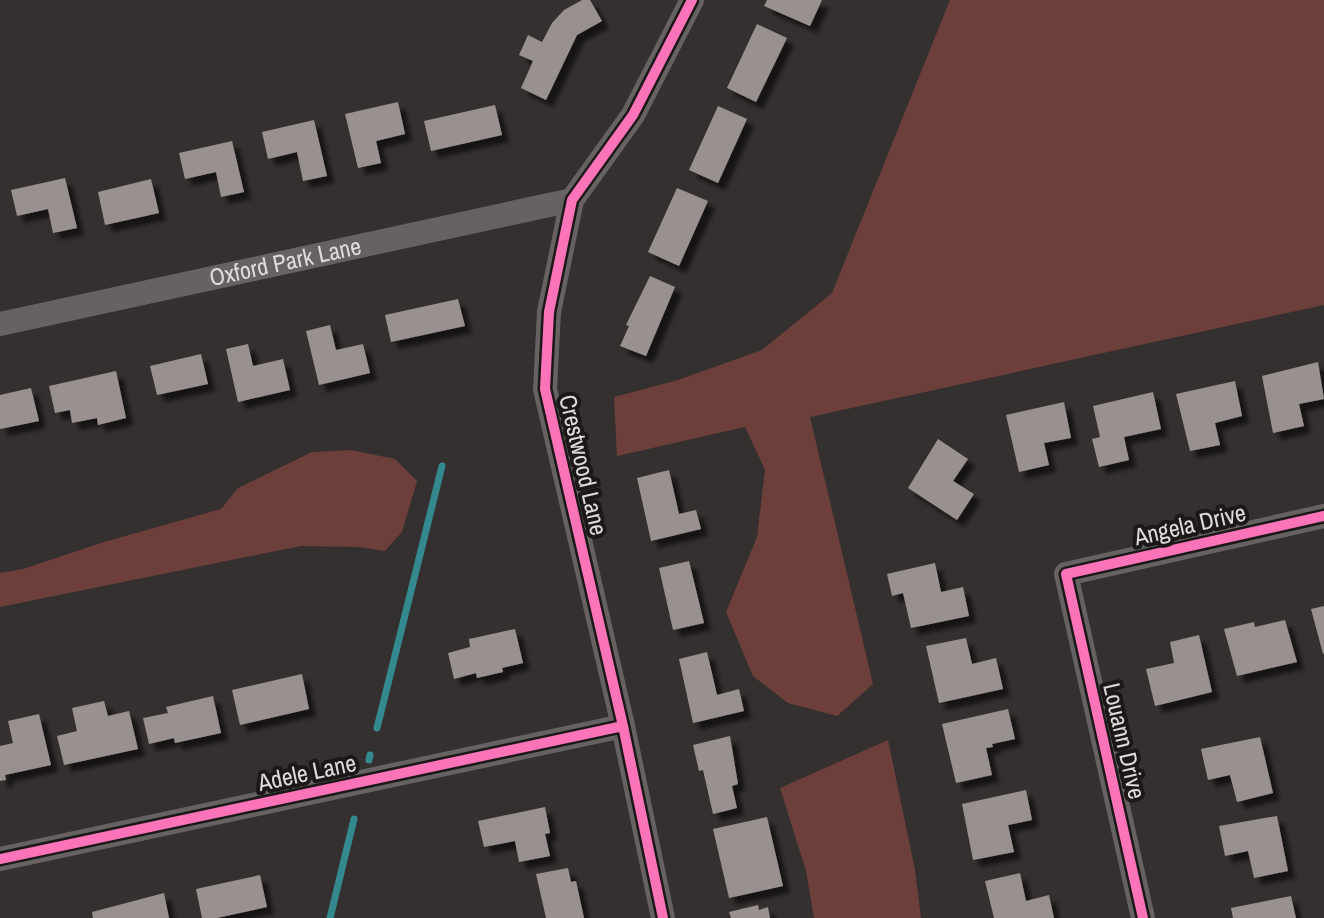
<svg xmlns="http://www.w3.org/2000/svg" width="1324" height="918" viewBox="0 0 1324 918" font-family="'Archivo Narrow',sans-serif">
<defs>
<filter id="shadow"><feDropShadow dx="7" dy="7" stdDeviation="2" flood-color="#0009"/></filter>
</defs>
<rect width="100%" height="100%" fill="#353030"/>
<path fill="#6d3f3a" d="M 950,0 L 1324,0 L 1324,305 L 810,417 L 873,684 L 837,716 L 788,703 L 753,676 L 726,612 L 757,537 L 765,470 L 745,427 L 617,456 L 614,397 L 678,380 L 762,350 L 832,293 Z
M 351,450 L 395,459 L 417,481 L 402,532 L 385,551 L 359,547 L 301,546 L 0,607 L 0,573 L 23,569 L 104,542 L 221,509 L 238,488 L 312,452 Z
M 888,740 L 915,870 L 921,918 L 814,918 L 806,871 L 780,788 Z"/>
<g fill="none" stroke-linecap="round" stroke-linejoin="round">
<path stroke="#34898e" stroke-width="7" d="M 377,728 L 442,466
M 369,760 L 370,755
M 330,918 L 354,819"/>
</g>
<path fill="#999190" filter="url(#shadow)" d="M 582,0 L 590,0 L 602,21 L 577,35 L 546,100 L 521,88 L 533,61 L 519,55 L 528,35 L 542,42 L 552,23 L 564,10 Z
M 767,0 L 822,0 L 810,26 L 764,6 Z
M 757,24 L 787,38 L 756,102 L 727,88 Z
M 398,102 L 405,134 L 376,141 L 381,163 L 358,168 L 345,114 Z
M 495,105 L 502,135 L 431,151 L 424,121 Z
M 718,106 L 747,119 L 718,183 L 689,170 Z
M 314,120 L 327,176 L 303,181 L 297,152 L 268,159 L 262,132 Z
M 232,141 L 244,192 L 221,197 L 216,172 L 185,179 L 179,153 Z
M 65,178 L 77,228 L 53,233 L 48,209 L 17,216 L 11,190 Z
M 151,179 L 159,213 L 105,225 L 98,192 Z
M 677,188 L 708,201 L 679,266 L 648,252 Z
M 650,276 L 675,287 L 646,356 L 620,346 L 629,326 L 626,325 Z
M 458,299 L 465,326 L 391,342 L 385,315 Z
M 330,325 L 336,350 L 363,344 L 370,373 L 319,385 L 306,331 Z
M 248,344 L 253,366 L 283,359 L 290,390 L 238,402 L 226,349 Z
M 201,354 L 208,384 L 157,395 L 150,366 Z
M 1318,362 L 1324,399 L 1299,404 L 1304,426 L 1273,433 L 1262,376 Z
M 116,371 L 126,418 L 98,425 L 97,418 L 72,423 L 70,410 L 55,413 L 49,386 Z
M 1235,381 L 1242,416 L 1215,423 L 1220,445 L 1190,451 L 1176,394 Z
M 31,388 L 39,421 L 0,429 L 0,395 Z
M 1153,392 L 1161,429 L 1124,437 L 1129,460 L 1099,467 L 1092,439 L 1100,437 L 1093,406 Z
M 1064,402 L 1071,438 L 1044,443 L 1049,465 L 1019,472 L 1006,415 Z
M 938,439 L 968,459 L 953,481 L 974,494 L 957,520 L 908,488 Z
M 669,470 L 679,514 L 696,510 L 701,529 L 651,541 L 637,478 Z
M 689,561 L 704,623 L 673,630 L 659,568 Z
M 935,563 L 941,592 L 963,587 L 969,616 L 911,628 L 903,593 L 892,596 L 887,574 Z
M 1324,606 L 1324,653 L 1323,654 L 1311,609 Z
M 1285,620 L 1297,662 L 1237,676 L 1224,629 L 1254,622 L 1255,627 Z
M 515,629 L 523,663 L 502,668 L 503,672 L 477,678 L 476,673 L 454,679 L 448,653 L 470,647 L 469,639 Z
M 1199,635 L 1212,692 L 1155,706 L 1146,669 L 1174,663 L 1170,642 Z
M 966,638 L 972,664 L 996,658 L 1003,689 L 939,703 L 926,646 Z
M 707,652 L 717,695 L 739,689 L 744,711 L 693,723 L 679,659 Z
M 302,674 L 309,709 L 240,725 L 232,690 Z
M 213,696 L 221,733 L 175,743 L 174,738 L 149,744 L 143,718 L 168,713 L 166,707 Z
M 104,701 L 108,716 L 129,711 L 138,749 L 64,765 L 57,736 L 77,731 L 72,708 Z
M 1008,709 L 1015,739 L 992,744 L 993,747 L 986,748 L 992,775 L 956,783 L 942,724 Z
M 39,714 L 51,765 L 5,775 L 6,780 L 0,781 L 0,746 L 13,743 L 8,721 Z
M 730,736 L 738,784 L 732,786 L 737,808 L 713,814 L 703,770 L 699,771 L 693,745 Z
M 1260,737 L 1273,793 L 1237,802 L 1230,775 L 1208,780 L 1201,749 Z
M 1026,790 L 1032,820 L 1008,825 L 1014,852 L 973,860 L 962,804 Z
M 545,807 L 550,833 L 545,834 L 550,856 L 519,862 L 515,841 L 484,847 L 478,821 Z
M 1277,816 L 1288,871 L 1254,878 L 1248,851 L 1225,856 L 1219,826 Z
M 767,817 L 783,886 L 729,898 L 713,829 Z
M 568,868 L 571,882 L 576,881 L 584,918 L 546,918 L 536,874 Z
M 1020,873 L 1026,901 L 1049,895 L 1054,918 L 994,918 L 985,881 Z
M 260,875 L 267,907 L 217,918 L 202,918 L 196,889 Z
M 164,893 L 169,918 L 93,918 L 92,912 Z
M 1291,896 L 1296,918 L 1233,918 L 1231,908 Z
M 758,905 L 759,910 L 768,907 L 770,918 L 731,918 L 729,912 Z"/>
<g fill="none" stroke-linecap="round" stroke-linejoin="round">
<g stroke="#666262" stroke-width="24">
<path id="s1" d="M 0,324 L 572,200"/>
<path d="M 0,859 L 623,726"/>
<path d="M 663,918 L 623,726 L 545,389 L 549,312 L 572,200 L 633,115 L 692,0"/>
<path d="M 1143,918 L 1066,574 L 1324,516"/>
</g>
<defs>
<path id="cycleway" d="M 0,859 L 623,726
M 663,918 L 623,726 L 545,389 L 549,312 L 572,200 L 633,115 L 692,0
M 1143,918 L 1066,574 L 1324,516"/>
</defs>
<use href="#cycleway" stroke="#1c1818" stroke-width="15"/>
<use href="#cycleway" stroke="#fb73b8" stroke-width="10"/>
</g>
<g text-anchor="middle" stroke-width="8" stroke-linejoin="round" paint-order="stroke">
<g font-size="24" fill="#e0dbda" stroke="#1c1818">
<text dy="8" stroke="none"><textPath href="#s1" startOffset="292">Oxford Park Lane</textPath></text>
<text transform="translate(583 465) rotate(77)" y="8">Crestwood Lane</text>
<text transform="translate(1190 525) rotate(-13)" y="8">Angela Drive</text>
<text transform="translate(1124 741) rotate(77)" y="8">Louann Drive</text>
<text transform="translate(307 773) rotate(-12)" y="8">Adele Lane</text>
</g>
</g>
</svg>
